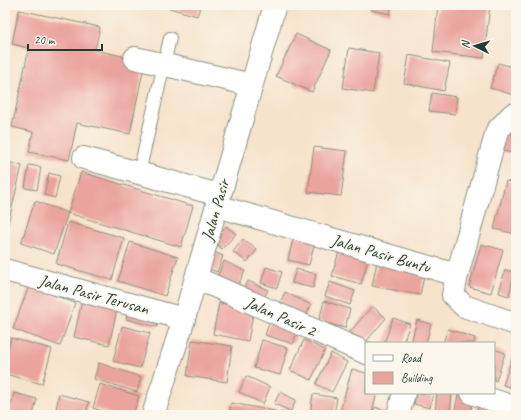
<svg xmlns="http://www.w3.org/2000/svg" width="521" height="420" viewBox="0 0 521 420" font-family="Caveat,sans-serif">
<rect width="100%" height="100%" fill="#fbf7ec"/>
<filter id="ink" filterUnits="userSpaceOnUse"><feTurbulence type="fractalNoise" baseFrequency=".025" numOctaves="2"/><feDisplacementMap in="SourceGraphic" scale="8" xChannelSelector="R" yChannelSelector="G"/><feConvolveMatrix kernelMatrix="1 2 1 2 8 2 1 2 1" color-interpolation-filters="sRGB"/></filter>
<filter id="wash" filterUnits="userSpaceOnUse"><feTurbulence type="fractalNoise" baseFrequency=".012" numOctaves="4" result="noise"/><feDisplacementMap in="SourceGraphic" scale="16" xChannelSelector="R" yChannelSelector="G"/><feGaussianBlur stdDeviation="0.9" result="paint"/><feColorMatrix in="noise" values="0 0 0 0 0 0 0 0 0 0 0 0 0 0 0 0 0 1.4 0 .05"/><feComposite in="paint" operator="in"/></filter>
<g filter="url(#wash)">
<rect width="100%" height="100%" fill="#f6e3cc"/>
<g id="blocks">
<path fill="#eba39e" d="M 159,5 L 201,5 L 197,16 Z
M 372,5 L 392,5 L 390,14 L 371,10 Z
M 438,5 L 490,5 L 484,58 L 433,52 Z
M 19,10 L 100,27 L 95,50 L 145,61 L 130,134 L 77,123 L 69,160 L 29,152 L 33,132 L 12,127 L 29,48 L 12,44 Z
M 296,34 L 331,50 L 312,92 L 276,76 Z
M 349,48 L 379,53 L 373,93 L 343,88 Z
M 409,55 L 450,63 L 444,91 L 404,83 Z
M 498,63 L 516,68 L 516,87 L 514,95 L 490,88 Z
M 432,93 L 457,97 L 455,114 L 429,111 Z
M 501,132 L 516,133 L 516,153 L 499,151 Z
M 314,147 L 347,151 L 341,196 L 308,192 Z
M 5,161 L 22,166 L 6,232 L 5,232 Z
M 29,165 L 41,167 L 37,190 L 25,188 Z
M 81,172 L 193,206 L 181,247 L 68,213 Z
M 49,173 L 60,176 L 55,198 L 44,195 Z
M 506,181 L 516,183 L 516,234 L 494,229 Z
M 35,201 L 68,213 L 54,254 L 21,243 Z
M 68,222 L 124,238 L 112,280 L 56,264 Z
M 226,226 L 236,234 L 222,249 L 213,241 Z
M 294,235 L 315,241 L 309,265 L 288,260 Z
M 243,239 L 257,250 L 247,262 L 233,252 Z
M 130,242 L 178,257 L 165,296 L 118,281 Z
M 481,244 L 503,250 L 491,293 L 469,287 Z
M 209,250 L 223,256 L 217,272 L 202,266 Z
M 339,251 L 368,260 L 361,284 L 332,276 Z
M 224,261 L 245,271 L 237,287 L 217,277 Z
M 377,262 L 425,271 L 420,295 L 372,286 Z
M 266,267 L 282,272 L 277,288 L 261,283 Z
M 296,269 L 316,274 L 313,288 L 292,283 Z
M 505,270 L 514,272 L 509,296 L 499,293 Z
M 248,281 L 268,290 L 263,300 L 243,290 Z
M 330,282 L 355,291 L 350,305 L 325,296 Z
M 29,286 L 75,303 L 60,346 L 13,329 Z
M 285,292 L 311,305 L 305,318 L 279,305 Z
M 83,296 L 118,305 L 109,345 L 74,337 Z
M 5,300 L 10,302 L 5,317 Z
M 324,301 L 350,309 L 345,328 L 319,321 Z
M 219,303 L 254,309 L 248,341 L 213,334 Z
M 129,306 L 160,313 L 157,327 L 126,319 Z
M 372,306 L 386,318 L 364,344 L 350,332 Z
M 271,318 L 299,327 L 293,344 L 265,335 Z
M 393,318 L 410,324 L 403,343 L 384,343 Z
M 417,320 L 431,324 L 426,343 L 411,343 Z
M 122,326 L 150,333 L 140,368 L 113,361 Z
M 448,329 L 475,338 L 474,343 L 443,343 Z
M 11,338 L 52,349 L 42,384 L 5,374 L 5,360 Z
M 192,340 L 232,346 L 227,382 L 187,376 Z
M 262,340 L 288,348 L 280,375 L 254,368 Z
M 304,340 L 325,350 L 311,380 L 290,370 Z
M 494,349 L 505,353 L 496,381 L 494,380 Z
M 514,352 L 516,352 L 516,389 L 503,385 Z
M 331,353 L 347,362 L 332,392 L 316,384 Z
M 99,363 L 141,377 L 137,392 L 94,379 Z
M 352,369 L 366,373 L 366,393 L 377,393 L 371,415 L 339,415 Z
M 246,376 L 270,387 L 263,404 L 239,392 Z
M 100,384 L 139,396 L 133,415 L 114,415 L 93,408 Z
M 280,392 L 296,400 L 291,411 L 274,404 Z
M 14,393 L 37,399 L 33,415 L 8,415 Z
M 416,393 L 433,393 L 430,408 L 414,404 Z
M 437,393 L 452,393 L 450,415 L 435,414 Z
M 59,394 L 89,402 L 86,415 L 55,415 Z
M 313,394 L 337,398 L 334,415 L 310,415 Z
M 458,394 L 473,397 L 470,415 L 454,415 Z
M 231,403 L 291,414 L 291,415 L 229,415 Z
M 478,404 L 494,405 L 493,415 L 477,415 Z
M 375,407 L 395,415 L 372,415 Z"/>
</g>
</g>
<g filter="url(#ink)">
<use href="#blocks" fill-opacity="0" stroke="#8a9080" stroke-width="1"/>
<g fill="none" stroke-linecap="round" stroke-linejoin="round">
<defs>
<path id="lane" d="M 139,173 L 170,38"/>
<path id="street" d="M 135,58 L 252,85
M 84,158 L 219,195
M 217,206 L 457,275 L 453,295 L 464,306 L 516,324
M 5,270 L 184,319
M 457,275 L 497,131 L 512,115 L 516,116
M 196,278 L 366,353
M 472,393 L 516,408
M 153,415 L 184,319 L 275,5
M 398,415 L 404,393"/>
</defs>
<use href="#lane" stroke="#8a9080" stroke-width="14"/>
<use href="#street" stroke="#8a9080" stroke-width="24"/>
<use href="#lane" stroke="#fff" stroke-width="12"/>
<use href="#street" stroke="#fff" stroke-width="22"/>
</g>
</g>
<g text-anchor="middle" stroke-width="3" stroke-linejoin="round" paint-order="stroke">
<g font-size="17" fill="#1f3d34" stroke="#fbf7ec">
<text transform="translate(215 210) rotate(-74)" y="6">Jalan Pasir</text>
<text transform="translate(381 253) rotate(16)" y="6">Jalan Pasir Buntu</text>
<text transform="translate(94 294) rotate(15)" y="6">Jalan Pasir Terusan</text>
<text transform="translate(281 316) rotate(24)" y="6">Jalan Pasir 2</text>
</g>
</g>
<rect width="521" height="420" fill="none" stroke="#fbf7ec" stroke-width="20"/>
<rect x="365" y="342" width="130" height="52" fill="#fbf7ec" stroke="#a3ada2"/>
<rect x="373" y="355" width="20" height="6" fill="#ffffff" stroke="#a3ada2"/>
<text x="401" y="362" font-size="12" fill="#1f3d34">Road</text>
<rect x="373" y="372" width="20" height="12" fill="#eba39e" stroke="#a3ada2"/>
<text x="401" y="382" font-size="12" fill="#1f3d34">Building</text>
<g transform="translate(475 46) rotate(275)" stroke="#fbf7ec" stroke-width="3" paint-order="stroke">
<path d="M0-3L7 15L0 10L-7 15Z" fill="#1f3d34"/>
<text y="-6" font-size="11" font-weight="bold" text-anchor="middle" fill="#1f3d34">N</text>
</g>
<path d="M28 44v6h74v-6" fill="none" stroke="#1f3d34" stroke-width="2"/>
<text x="34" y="44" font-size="12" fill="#1f3d34" stroke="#fbf7ec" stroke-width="3" paint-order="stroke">20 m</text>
</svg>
